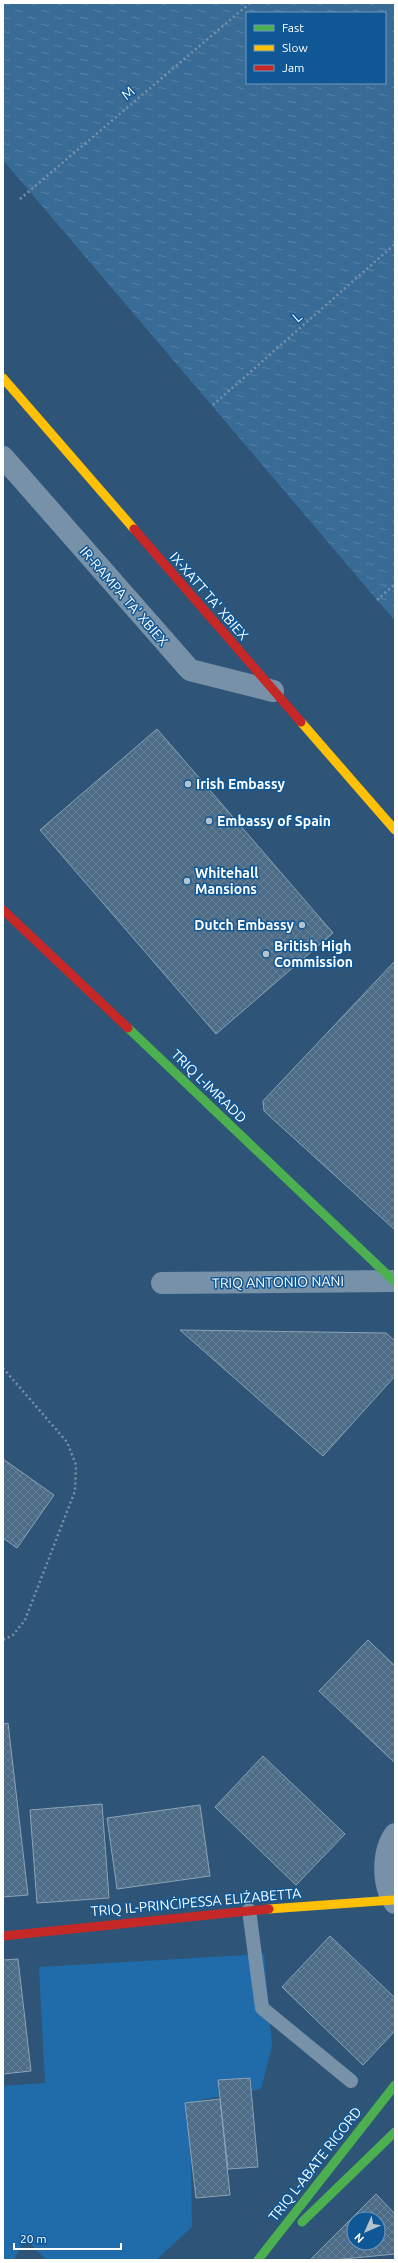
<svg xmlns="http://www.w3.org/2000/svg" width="398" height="2263" viewBox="0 0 398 2263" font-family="Ubuntu,sans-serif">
<defs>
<pattern id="water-ripples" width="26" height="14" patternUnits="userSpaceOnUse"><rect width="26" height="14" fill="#396b97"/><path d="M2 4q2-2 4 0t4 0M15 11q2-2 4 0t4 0" fill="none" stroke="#5781a7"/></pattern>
<pattern id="building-cross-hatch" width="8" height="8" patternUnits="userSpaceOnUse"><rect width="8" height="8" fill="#4c6b86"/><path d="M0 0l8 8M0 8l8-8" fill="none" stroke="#678198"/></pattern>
</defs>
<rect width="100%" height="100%" fill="#2e5577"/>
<path fill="#206cab" d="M 264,1954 L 272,2046 L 261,2089 L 200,2100 L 190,2121 L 192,2227 L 156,2260 L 46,2260 L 25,2238 L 14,2260 L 3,2260 L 3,2086 L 45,2083 L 39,1967 Z"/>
<path fill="url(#water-ripples)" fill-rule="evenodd" d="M 3,3 L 395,3 L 395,621 L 3,160 ZM 247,13 L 385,13 L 385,83 L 247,83 Z"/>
<path fill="url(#building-cross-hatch)" stroke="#8ca3b7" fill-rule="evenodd" d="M 157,729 L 333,933 L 216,1034 L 40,830 Z
M 395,961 L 395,1230 L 264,1111 L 263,1101 Z
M 180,1330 L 386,1333 L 395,1341 L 395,1376 L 323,1456 Z
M 3,1459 L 54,1495 L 17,1548 L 3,1538 Z
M 368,1640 L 395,1666 L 395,1763 L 319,1691 Z
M 8,1723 L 28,1895 L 3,1897 L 3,1724 Z
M 263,1756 L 345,1834 L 296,1885 L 215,1807 Z
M 102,1804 L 109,1898 L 37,1903 L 30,1810 Z
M 200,1805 L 210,1876 L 117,1889 L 107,1818 Z
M 330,1936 L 395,1998 L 395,2031 L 363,2065 L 282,1987 Z
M 18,1959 L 31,2071 L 3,2074 L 3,1960 Z
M 250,2078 L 258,2167 L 228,2169 L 218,2080 Z
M 220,2099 L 230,2195 L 196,2198 L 185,2103 Z
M 376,2194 L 395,2214 L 395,2254 L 333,2260 L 310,2260 ZM 354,2219 L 378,2219 L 378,2243 L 354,2243 Z"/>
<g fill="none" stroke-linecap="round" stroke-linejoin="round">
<path stroke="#7791a9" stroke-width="2.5" stroke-dasharray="2 3" stroke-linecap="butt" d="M 20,199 L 250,3
M 213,405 L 395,244
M 377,600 L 395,584
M 3,1368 L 67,1442 L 76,1465 L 75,1491 L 25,1620 L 13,1635 L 3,1640"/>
<path stroke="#7791a9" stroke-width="14" d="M 249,1910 L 262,2008 L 351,2081"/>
<path stroke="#7791a9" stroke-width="22" d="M 3,457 L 190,670 L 273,691
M 162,1283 L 394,1281
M 395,1834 C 382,1852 382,1885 395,1903"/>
<path stroke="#4caf50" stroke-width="9" d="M 128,1028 L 395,1282
M 302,2222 L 395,2132
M 258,2260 L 395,2085"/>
<path stroke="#ffc107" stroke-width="9" d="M 3,378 L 134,529
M 301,722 L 395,830
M 269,1909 L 393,1900"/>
<path stroke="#c62828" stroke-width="9" d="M 134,529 L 301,722
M 3,910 L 128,1028
M 3,1936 L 269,1909"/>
</g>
<g fill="#b6c4cf" stroke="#105795" stroke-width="1.5">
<circle cx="188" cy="784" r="4"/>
<circle cx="209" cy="821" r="4"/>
<circle cx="187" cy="881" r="4"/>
<circle cx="302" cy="925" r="4"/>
<circle cx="266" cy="954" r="4"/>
</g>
<g text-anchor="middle" stroke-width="3" stroke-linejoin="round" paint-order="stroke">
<g font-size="14" fill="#fff" stroke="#105795">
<text transform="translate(128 93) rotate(-40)" y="5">M</text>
<text transform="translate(297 317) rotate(-41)" y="5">L</text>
<text transform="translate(124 596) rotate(49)" y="5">IR-RAMPA TA' XBIEX</text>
<text transform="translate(209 596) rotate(49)" y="5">IX-XATT TA' XBIEX</text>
<text transform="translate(209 1086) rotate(44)" y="5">TRIQ L-IMRADD</text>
<text transform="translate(278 1282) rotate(-1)" y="5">TRIQ ANTONIO NANI</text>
<text transform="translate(196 1902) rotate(-5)" y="5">TRIQ IL-PRINĊIPESSA ELIŻABETTA</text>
<text transform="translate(315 2164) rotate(-52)" y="5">TRIQ L-ABATE RIGORD</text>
</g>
<g font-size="14" font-weight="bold" fill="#fff" stroke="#105795" text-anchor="start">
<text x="196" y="789">Irish Embassy</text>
<text x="217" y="826">Embassy of Spain</text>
<text x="195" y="878">Whitehall<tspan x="195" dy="16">Mansions</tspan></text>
<text x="294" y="930" text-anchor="end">Dutch Embassy</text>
<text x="274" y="951">British High<tspan x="274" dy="16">Commission</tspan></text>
</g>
</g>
<rect width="398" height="2263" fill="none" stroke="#ffffff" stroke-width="8"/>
<rect x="246" y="12" width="140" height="72" fill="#105795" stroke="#709abf"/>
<rect x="254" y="25" width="20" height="6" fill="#4caf50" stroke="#709abf"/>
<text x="282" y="32" font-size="12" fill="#ffffff">Fast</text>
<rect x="254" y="45" width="20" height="6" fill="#ffc107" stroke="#709abf"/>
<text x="282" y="52" font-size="12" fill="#ffffff">Slow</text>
<rect x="254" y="65" width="20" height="6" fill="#c62828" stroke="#709abf"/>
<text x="282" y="72" font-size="12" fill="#ffffff">Jam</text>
<g transform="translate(366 2231) rotate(225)"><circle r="19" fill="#105795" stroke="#709abf"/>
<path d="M0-3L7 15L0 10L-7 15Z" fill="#b6c4cf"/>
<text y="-6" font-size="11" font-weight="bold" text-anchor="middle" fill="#ffffff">N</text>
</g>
<path d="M14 2243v6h107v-6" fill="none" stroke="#ffffff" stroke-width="2"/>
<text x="20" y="2243" font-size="12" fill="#ffffff" stroke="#105795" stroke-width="3" paint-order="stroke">20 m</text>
</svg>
